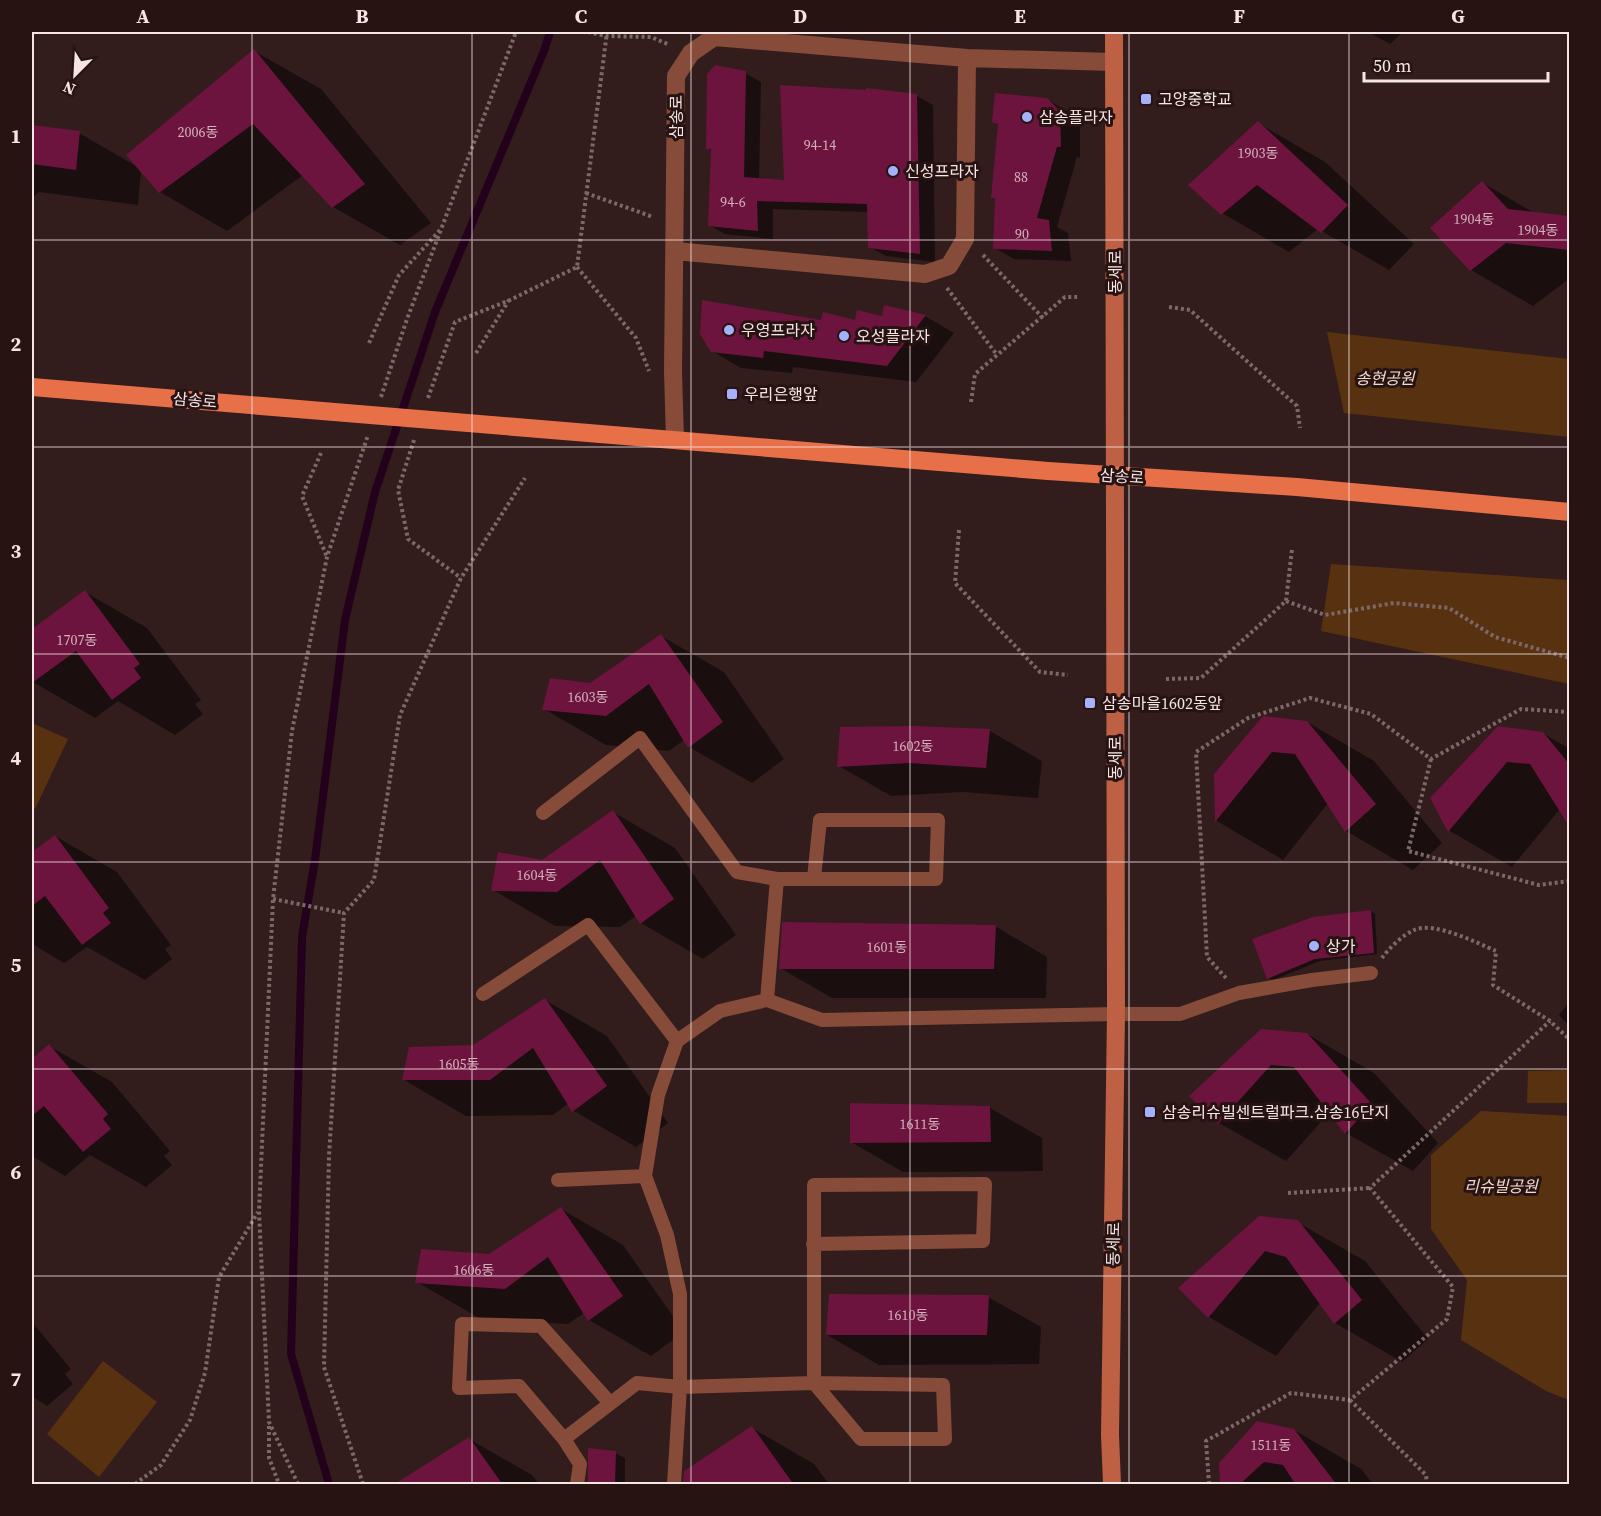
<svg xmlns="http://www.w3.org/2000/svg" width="1601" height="1516" viewBox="0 0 1601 1516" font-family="'Source Serif 4','Noto Sans KR',serif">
<rect width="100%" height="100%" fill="#321c1c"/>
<path fill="#583210" d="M 1327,332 L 1569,359 L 1569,437 L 1344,413 Z
M 1331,564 L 1569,580 L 1569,684 L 1321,631 Z
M 32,723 L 68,739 L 35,809 L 32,807 Z
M 1569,1070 L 1569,1103 L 1527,1103 L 1528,1071 Z
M 1481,1111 L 1569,1116 L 1569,1400 L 1546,1391 L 1461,1340 L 1467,1280 L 1431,1229 L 1431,1155 Z
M 103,1361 L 157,1402 L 99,1477 L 47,1434 Z"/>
<path fill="#0007" d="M 1368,32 L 1403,32 L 1390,44 Z
M 254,51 L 321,89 L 431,223 L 400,245 L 333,207 L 303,175 L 227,231 L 160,192 L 141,170 L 138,205 L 39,192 L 32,198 L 32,127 L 79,133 L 136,166 Z
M 745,73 L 761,82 L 759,179 L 786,182 L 917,96 L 933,105 L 935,262 L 886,256 L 870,247 L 869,212 L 773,209 L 773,239 L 725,234 L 709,225 L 712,151 L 708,148 Z
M 1046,99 L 1067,111 L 1080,123 L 1080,158 L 1077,157 L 1057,227 L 1068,233 L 1071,261 L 1014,259 L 994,248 L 996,199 L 993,197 L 999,125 L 994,122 Z
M 1258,123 L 1325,162 L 1414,244 L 1389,270 L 1318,229 L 1289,252 L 1222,213 Z
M 1483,183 L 1536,214 L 1570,218 L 1570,278 L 1533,306 L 1471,270 Z
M 885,307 L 925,316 L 954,333 L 916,382 L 793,367 L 792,373 L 741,368 L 712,351 L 822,321 L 856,321 L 883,317 Z
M 85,592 L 147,628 L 201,700 L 195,704 L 203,714 L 175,735 L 118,701 L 95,718 L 33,682 L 32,631 Z
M 661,636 L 724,672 L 784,759 L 752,783 L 689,747 L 685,739 L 669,751 L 606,745 L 544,709 L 591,685 Z
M 1307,722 L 1374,761 L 1442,843 L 1413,870 L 1346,831 L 1328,803 L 1283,860 L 1217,821 L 1215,775 Z
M 914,727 L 990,731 L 1042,761 L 1038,798 L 963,792 L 891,796 L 839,766 Z
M 1542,733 L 1570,749 L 1570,823 L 1560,809 L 1512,867 L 1450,831 L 1432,798 Z
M 613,812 L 675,848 L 736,935 L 703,959 L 641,923 L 636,916 L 620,927 L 555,926 L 493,890 L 543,861 Z
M 55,836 L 117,872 L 171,945 L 165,949 L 172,959 L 145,980 L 87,947 L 64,963 L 32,944 L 32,854 Z
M 1371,911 L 1375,914 L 1377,954 L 1320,961 L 1273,980 L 1268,978 Z
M 995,926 L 1047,957 L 1046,998 L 832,998 L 780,968 Z
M 545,1000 L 607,1036 L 668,1123 L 636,1147 L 574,1111 L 569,1103 L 553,1115 L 466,1116 L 404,1080 L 473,1046 Z
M 1570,1001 L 1570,1027 L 1559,1015 Z
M 1307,1034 L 1374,1073 L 1438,1143 L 1413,1171 L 1346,1133 L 1330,1112 L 1286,1161 L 1219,1123 L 1191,1096 Z
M 49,1046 L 112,1082 L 170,1151 L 164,1156 L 172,1165 L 146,1187 L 90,1155 L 65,1176 L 32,1156 L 32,1061 Z
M 851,1105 L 990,1108 L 1042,1138 L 1043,1171 L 903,1172 L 851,1142 Z
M 561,1209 L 623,1245 L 684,1332 L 651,1356 L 589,1320 L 584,1313 L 568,1324 L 479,1318 L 417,1282 L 489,1255 Z
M 1297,1222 L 1365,1261 L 1428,1339 L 1402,1362 L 1335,1323 L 1320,1303 L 1276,1356 L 1209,1317 L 1180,1288 Z
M 988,1297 L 1041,1327 L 1039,1364 L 879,1365 L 827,1335 Z
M 32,1322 L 71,1369 L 65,1374 L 73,1384 L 47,1406 L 32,1396 Z
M 752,1428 L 814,1464 L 829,1484 L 684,1484 Z
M 1294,1430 L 1361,1469 L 1373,1484 L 1222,1484 Z
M 469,1439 L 532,1475 L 539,1484 L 396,1484 Z
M 615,1453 L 625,1458 L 625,1484 L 589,1484 Z"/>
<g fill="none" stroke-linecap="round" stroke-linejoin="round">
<path stroke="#23001c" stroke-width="8" d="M 329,1484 L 291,1354 L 302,937 L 315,860 L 345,620 L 375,492 L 435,312 L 544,51 L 550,32"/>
</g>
<path fill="#6c143d" d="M 254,49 L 365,184 L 332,208 L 253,124 L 159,193 L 126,155 Z
M 715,65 L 746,71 L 744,177 L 784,180 L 780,85 L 866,90 L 866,88 L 917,94 L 920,254 L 868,248 L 867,204 L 757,201 L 758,231 L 708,226 L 711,149 L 706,149 L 707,74 Z
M 995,93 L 1047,98 L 1060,111 L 1061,147 L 1057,147 L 1037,218 L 1049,220 L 1052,251 L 993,249 L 995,198 L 991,198 L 998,124 L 992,122 Z
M 1258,121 L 1348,205 L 1321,233 L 1257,185 L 1221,215 L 1188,185 Z
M 32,125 L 80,131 L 76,170 L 32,164 Z
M 1482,181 L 1508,209 L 1569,216 L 1569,250 L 1506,243 L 1470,271 L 1430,228 Z
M 702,300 L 821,320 L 823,312 L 855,320 L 857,310 L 882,316 L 884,305 L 926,315 L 887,366 L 764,351 L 763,358 L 711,352 L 700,334 Z
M 85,590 L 140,664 L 134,668 L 141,678 L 112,700 L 76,651 L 32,683 L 32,629 Z
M 661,634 L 723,722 L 688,748 L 649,684 L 606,716 L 542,710 L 550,678 L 590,683 Z
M 1263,716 L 1307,721 L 1376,804 L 1345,832 L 1295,754 L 1272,752 L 1215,822 L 1214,774 Z
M 914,726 L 990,729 L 986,768 L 909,763 L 837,767 L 840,727 Z
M 1498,726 L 1543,732 L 1569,764 L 1569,826 L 1530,764 L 1507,762 L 1448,832 L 1430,798 Z
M 613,810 L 674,899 L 640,924 L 600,860 L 557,892 L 491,891 L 498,852 L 542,860 Z
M 55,835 L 109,908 L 103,913 L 111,923 L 82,945 L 45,896 L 32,906 L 32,852 Z
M 1371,910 L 1374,953 L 1315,959 L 1267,979 L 1252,939 L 1313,917 Z
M 782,922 L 996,925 L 994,969 L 779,969 Z
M 545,998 L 607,1086 L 572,1112 L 533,1048 L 490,1080 L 402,1080 L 409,1047 L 473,1045 Z
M 1261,1029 L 1307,1033 L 1372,1104 L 1345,1134 L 1294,1067 L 1271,1065 L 1218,1124 L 1189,1096 Z
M 49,1044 L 108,1114 L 103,1119 L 111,1129 L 83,1152 L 44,1106 L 32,1116 L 32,1059 Z
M 850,1103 L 990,1106 L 991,1142 L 850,1143 Z
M 561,1207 L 623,1296 L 588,1321 L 548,1257 L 505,1289 L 415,1283 L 421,1249 L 489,1254 Z
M 1259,1216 L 1298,1220 L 1362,1300 L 1334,1324 L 1286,1257 L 1265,1251 L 1208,1318 L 1178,1288 Z
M 829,1294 L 989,1295 L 987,1335 L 826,1335 Z
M 1257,1421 L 1294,1429 L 1337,1485 L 1296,1485 L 1283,1465 L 1264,1462 L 1239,1485 L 1220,1485 L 1219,1463 Z
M 752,1426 L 794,1485 L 683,1485 L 684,1471 Z
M 469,1437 L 503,1485 L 393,1485 Z
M 588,1448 L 616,1451 L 615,1485 L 588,1485 Z"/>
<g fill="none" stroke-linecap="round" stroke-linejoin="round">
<path stroke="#7c6868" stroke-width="4" stroke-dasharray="3 3" stroke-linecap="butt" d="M 588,32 L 606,36 L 651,37 L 670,45
M 586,193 L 653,217
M 983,255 L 1043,318
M 577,267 L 636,338 L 649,371
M 947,288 L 997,355
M 1169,307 L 1190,310 L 1297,406 L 1300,428
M 369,343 L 399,275 L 441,229
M 476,353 L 509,300
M 381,397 L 407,319 L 516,32
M 428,398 L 455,322 L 510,300 L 577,267 L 607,32
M 971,402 L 975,374 L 1065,297 L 1077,297
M 414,440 L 398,490 L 408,539 L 461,578
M 321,453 L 302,496 L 327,557
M 959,530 L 955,583 L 1040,672 L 1068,675
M 1286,601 L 1325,615 L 1394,603 L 1449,608 L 1495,637 L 1570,658
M 1166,679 L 1201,678 L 1286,601 L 1292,549
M 1431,759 L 1408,851 L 1539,885 L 1570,881
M 273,899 L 344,913
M 1382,958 C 1389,948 1403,935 1414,930 C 1435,921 1477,943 1496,951 L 1493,985 L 1550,1021 L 1570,1040
M 1226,978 L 1207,957 L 1196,752 L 1248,718 L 1310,698 L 1371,714 L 1431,759 L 1521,709 L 1570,712
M 1288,1193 L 1370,1188
M 1350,1400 L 1426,1475 L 1427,1484
M 269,1426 L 269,1458 L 279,1484
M 135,1484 L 161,1465 L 190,1420 L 205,1373 L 219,1277 L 258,1212
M 298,1484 L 269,1422 L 259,1211 L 273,899 L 292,731 L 327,557 L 368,435
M 363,1484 L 324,1367 L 329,1156 L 344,913 L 374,880 L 400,715 L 461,578 L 525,478
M 1209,1484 L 1206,1441 L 1291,1393 L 1350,1400 L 1447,1319 L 1453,1287 L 1370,1188 L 1550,1021"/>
<path stroke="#864c39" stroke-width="14" d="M 543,813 L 640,738 L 737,872 L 777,879 L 936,879 L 938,820 L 820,820 L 814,878
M 483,994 L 588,925 L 677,1041
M 767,1000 L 777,879
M 558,1180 L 645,1176
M 564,1439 L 637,1383 L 680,1387 L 814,1383 L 943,1385 L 945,1439 L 861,1439 L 814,1383 L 814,1185 L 985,1184 L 983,1241 L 813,1244
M 577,1484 L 580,1464 L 564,1439 L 519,1386 L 459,1388 L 462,1324 L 541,1326 L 610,1403
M 674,1484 L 680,1387 L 680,1294 L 667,1235 L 645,1176 L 658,1095 L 677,1041 L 720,1011 L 767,1000 L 822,1020 L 1116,1014 L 1180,1014 L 1239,993 L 1312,980 L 1371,973"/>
<path stroke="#864c39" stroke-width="18" d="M 675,251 L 925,274 L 949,266 L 965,239 L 967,58
M 675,440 L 673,372 L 676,76 L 691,53 L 714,37 L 967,58 L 1114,62"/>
<path stroke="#bd6043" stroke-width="18" d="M 1112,1484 L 1110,1435 L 1116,1014 L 1114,32"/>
<path stroke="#e87049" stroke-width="18" d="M 32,387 L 1048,471 L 1297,487 L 1570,512"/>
</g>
<path fill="none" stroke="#f5e5e5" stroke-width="1.5" stroke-opacity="0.55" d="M 252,32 L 252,1484M 472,32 L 472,1484M 691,32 L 691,1484M 910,32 L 910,1484M 1129,32 L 1129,1484M 1349,32 L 1349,1484M 32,240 L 1570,240M 32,447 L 1570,447M 32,654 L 1570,654M 32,862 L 1570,862M 32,1069 L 1570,1069M 32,1276 L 1570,1276"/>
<g fill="#a5b1fc" stroke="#281313" stroke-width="2">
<rect x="1140" y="93" width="12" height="12" rx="3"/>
<circle cx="1027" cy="117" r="6"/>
<circle cx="893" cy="171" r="6"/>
<circle cx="729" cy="330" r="6"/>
<circle cx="844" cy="336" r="6"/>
<rect x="726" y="388" width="12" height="12" rx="3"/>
<rect x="1084" y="697" width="12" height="12" rx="3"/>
<circle cx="1314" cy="946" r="6"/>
<rect x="1144" y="1106" width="12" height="12" rx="3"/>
</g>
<g text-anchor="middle" stroke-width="6" stroke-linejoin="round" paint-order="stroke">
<g font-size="14" fill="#d3b1bb">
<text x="198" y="137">2006동</text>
<text x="820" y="150">94-14</text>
<text x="1258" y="158">1903동</text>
<text x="1021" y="182">88</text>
<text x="733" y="207">94-6</text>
<text x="1474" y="224">1904동</text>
<text x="1538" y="235">1904동</text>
<text x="1022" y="239">90</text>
<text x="77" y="645">1707동</text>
<text x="588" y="702">1603동</text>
<text x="913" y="751">1602동</text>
<text x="537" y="880">1604동</text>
<text x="887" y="952">1601동</text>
<text x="459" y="1069">1605동</text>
<text x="920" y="1129">1611동</text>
<text x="474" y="1275">1606동</text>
<text x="908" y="1320">1610동</text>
<text x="1271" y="1450">1511동</text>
</g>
<g font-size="16" fill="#f5e5e5" stroke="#281313" text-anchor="start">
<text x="1158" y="105">고양중학교</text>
<text x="1039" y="123">삼송플라자</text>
<text x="905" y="177">신성프라자</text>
<text x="741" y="336">우영프라자</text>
<text x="856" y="342">오성플라자</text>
<text x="744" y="400">우리은행앞</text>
<text x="1102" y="709">삼송마을1602동앞</text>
<text x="1326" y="952">상가</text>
<text x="1162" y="1118">삼송리슈빌센트럴파크.삼송16단지</text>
</g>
<g font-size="16" fill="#f5e5e5" stroke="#281313">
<text transform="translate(676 117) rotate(-90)" y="6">삼송로</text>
<text transform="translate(1115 272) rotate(-90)" y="6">동세로</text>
<text transform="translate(195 400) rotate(5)" y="6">삼송로</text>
<text transform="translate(1122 476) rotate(4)" y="6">삼송로</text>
<text transform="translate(1115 758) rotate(-90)" y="6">동세로</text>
<text transform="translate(1113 1244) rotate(-89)" y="6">동세로</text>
</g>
<g font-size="16" font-style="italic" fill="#f0dbcc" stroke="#281313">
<text x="1385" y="384">송현공원</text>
<text x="1501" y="1192">리슈빌공원</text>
</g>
</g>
<rect width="1601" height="1516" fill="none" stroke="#281313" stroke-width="66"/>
<g transform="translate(75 75) rotate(204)" stroke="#281313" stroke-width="4.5" paint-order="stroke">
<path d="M0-4.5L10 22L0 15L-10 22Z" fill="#f5e5e5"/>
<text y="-9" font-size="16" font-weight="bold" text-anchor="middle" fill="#f5e5e5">N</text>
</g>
<path d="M1364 72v9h184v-9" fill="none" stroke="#f5e5e5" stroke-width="3"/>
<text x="1373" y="72" font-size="18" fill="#f5e5e5" stroke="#281313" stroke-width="4.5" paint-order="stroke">50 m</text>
<rect x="33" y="33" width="1535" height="1450" fill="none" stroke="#f5e5e5" stroke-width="2"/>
<g font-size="20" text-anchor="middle" font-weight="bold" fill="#f5e5e5">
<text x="143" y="23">A</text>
<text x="362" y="23">B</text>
<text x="581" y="23">C</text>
<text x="800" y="23">D</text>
<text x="1020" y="23">E</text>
<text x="1239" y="23">F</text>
<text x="1458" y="23">G</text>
<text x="16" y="143">1</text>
<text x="16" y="351">2</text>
<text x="16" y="558">3</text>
<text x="16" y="765">4</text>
<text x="16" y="972">5</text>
<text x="16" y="1179">6</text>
<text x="16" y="1386">7</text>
</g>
</svg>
